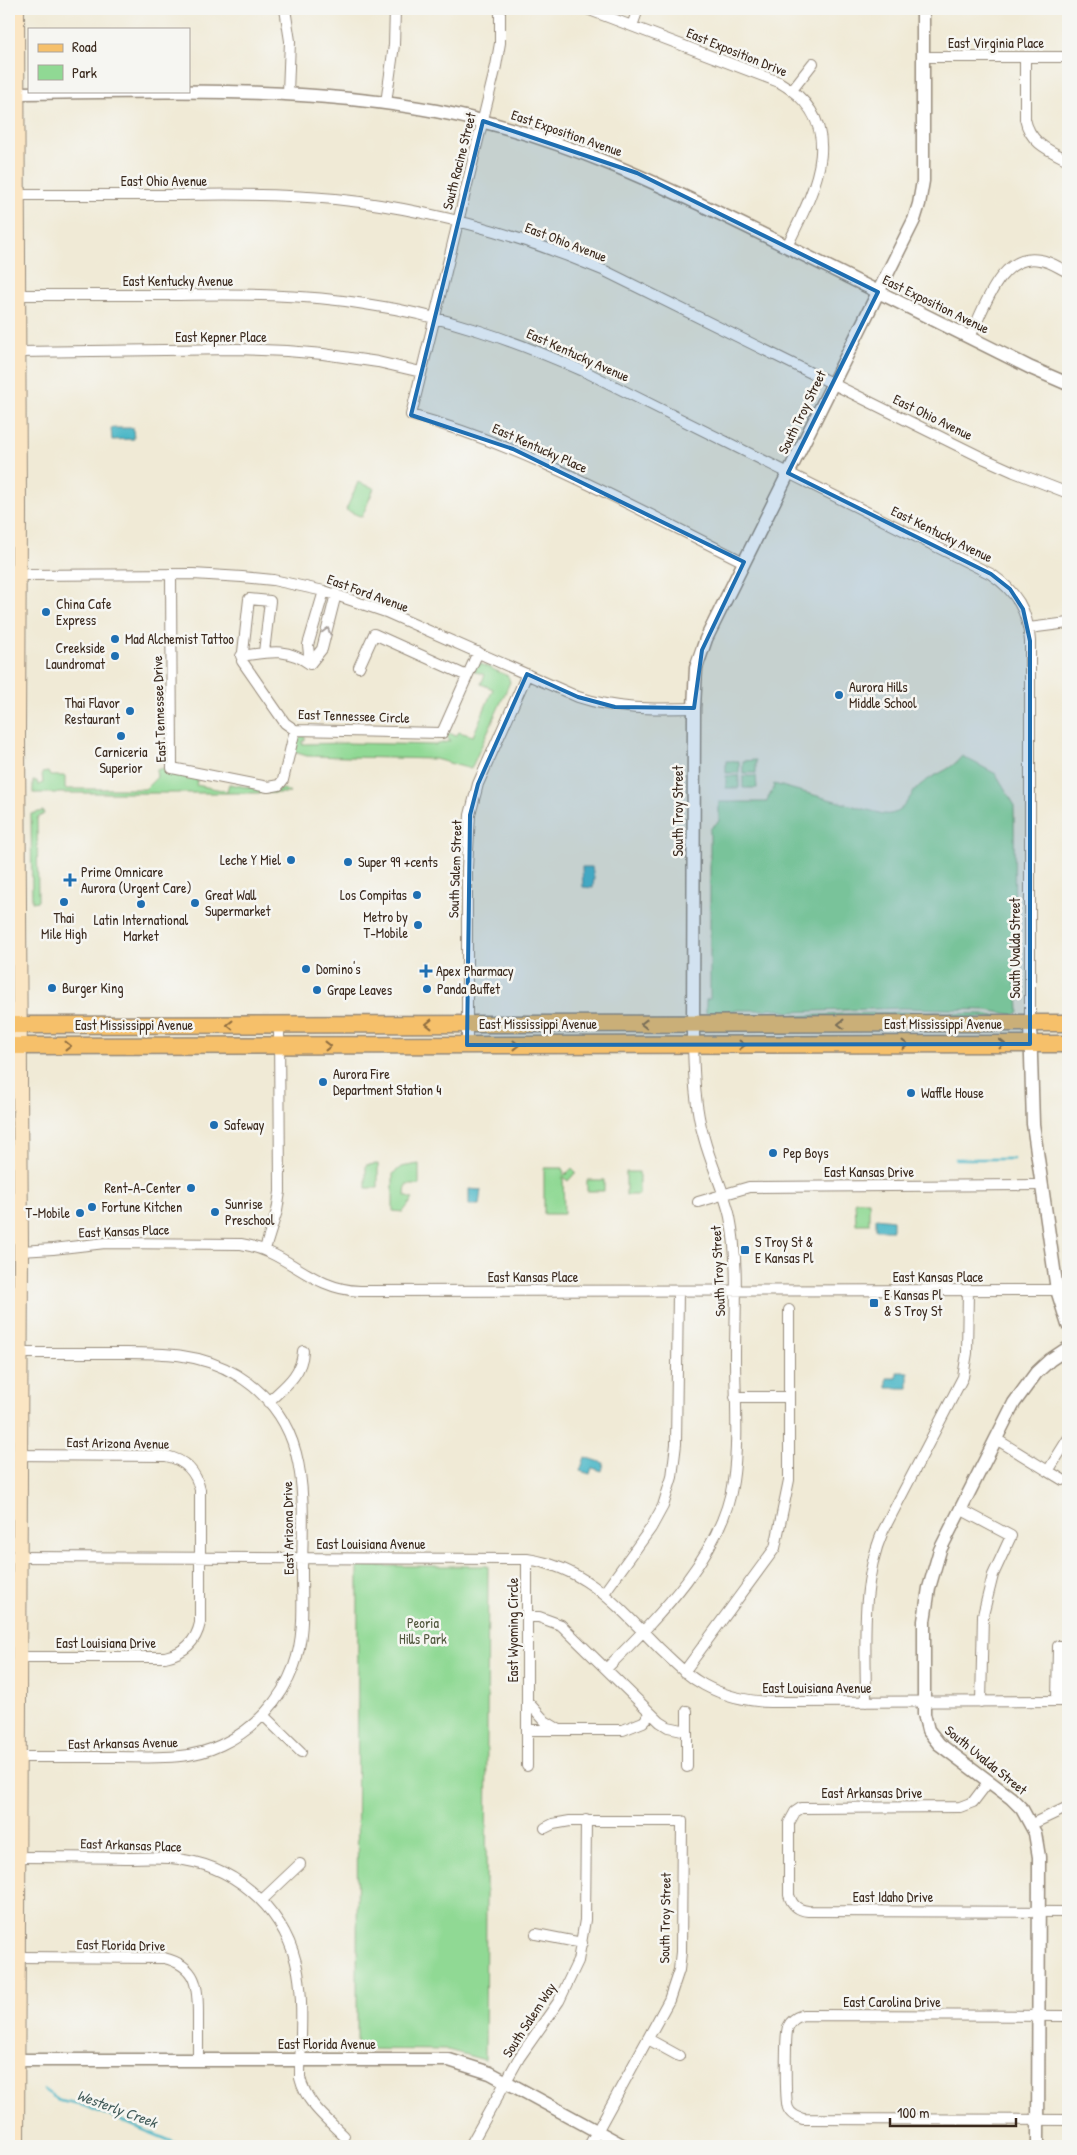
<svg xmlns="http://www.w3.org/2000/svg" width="1077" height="2155" viewBox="0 0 1077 2155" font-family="'Patrick Hand',sans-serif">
<rect width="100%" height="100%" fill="#f6f6f2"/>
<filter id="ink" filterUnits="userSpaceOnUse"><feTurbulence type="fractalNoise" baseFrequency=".02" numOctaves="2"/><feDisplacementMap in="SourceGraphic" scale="10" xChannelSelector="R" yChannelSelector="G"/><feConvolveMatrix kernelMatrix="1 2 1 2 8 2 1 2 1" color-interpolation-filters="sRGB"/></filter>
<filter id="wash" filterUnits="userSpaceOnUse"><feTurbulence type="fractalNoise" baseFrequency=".0096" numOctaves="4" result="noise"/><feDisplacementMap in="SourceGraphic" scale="20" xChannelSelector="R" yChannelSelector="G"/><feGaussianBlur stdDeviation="1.12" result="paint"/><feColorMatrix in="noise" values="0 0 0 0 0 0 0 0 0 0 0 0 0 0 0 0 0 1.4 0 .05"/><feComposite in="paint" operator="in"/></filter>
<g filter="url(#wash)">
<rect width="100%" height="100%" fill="#f0ead6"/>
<path fill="#90d994" stroke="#668259" d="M 358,482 L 374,488 L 362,517 L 346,510 Z
M 479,663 L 508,676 L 510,682 L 471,769 L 435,759 L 307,756 L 294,752 L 295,736 L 305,736 L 305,741 L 302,741 L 302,744 L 348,743 L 435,745 L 450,741 L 445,734 L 447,732 L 456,736 L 459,732 L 473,736 L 493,689 L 481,684 L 485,675 L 474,671 Z
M 962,756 L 996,774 L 1014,804 L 1015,985 L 1018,990 L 1015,993 L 1018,994 L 1019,1012 L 1014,1015 L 987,1010 L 902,1008 L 788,1012 L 771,1008 L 764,1010 L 735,1010 L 709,1014 L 706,1013 L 706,1000 L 710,999 L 710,829 L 719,821 L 719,802 L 767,802 C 767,796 774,792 774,784 L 879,813 C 885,815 892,815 898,811 C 906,806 911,794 918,787 C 933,773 949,773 962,756 Z
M 756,760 L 756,773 L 743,773 L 743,761 Z
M 726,761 L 739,761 L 739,773 L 726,773 Z
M 163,768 L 173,774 L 198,778 L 196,785 L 227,791 L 229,784 L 270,791 L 284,789 L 290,793 L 33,793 L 33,781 L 37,781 L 38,785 L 43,783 L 42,773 L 48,772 L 50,776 L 65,776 L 65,789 L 145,789 L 157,777 L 156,770 Z
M 726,776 L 739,776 L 739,788 L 726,788 Z
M 743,776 L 756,776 L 757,788 L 743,788 Z
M 43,811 L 44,814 L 37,818 L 38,901 L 32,902 L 31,814 Z
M 771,1012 L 789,1016 L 903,1012 L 985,1014 L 1001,1018 L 724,1017 C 739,1013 757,1018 771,1012 Z
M 378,1164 L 378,1188 L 366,1188 L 366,1165 Z
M 419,1164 L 419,1185 L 406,1185 L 405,1196 L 413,1199 L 403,1212 L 393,1211 L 393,1174 L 401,1167 Z
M 544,1168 L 563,1168 L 564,1176 L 572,1168 L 576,1172 L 568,1181 L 563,1177 L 564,1214 L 544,1214 Z
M 626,1172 L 639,1172 L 639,1195 L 626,1195 Z
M 587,1180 L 604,1180 L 604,1191 L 587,1191 Z
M 855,1201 L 869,1201 L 869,1224 L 856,1224 Z
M 358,1566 L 488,1566 L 485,2060 L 448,2050 L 357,2049 Z"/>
<path fill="#4bb7c7" stroke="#437072" d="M 111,428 L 133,428 L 134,439 L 112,440 Z
M 582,867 L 592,867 L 594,877 L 593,888 L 583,887 Z
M 469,1189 L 481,1190 L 479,1205 L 469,1205 Z
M 876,1218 L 893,1220 L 893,1230 L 876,1230 Z
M 897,1372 L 908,1372 L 908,1388 L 887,1388 L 887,1378 L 897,1378 Z
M 585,1457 L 604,1463 L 602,1471 L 592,1468 L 590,1474 L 580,1471 Z"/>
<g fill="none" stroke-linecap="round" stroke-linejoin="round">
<path stroke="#4bb7c7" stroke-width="2.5" d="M 955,1159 L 1013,1159
M 44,2090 L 60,2101 L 85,2106 L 183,2146"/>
</g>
</g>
<g filter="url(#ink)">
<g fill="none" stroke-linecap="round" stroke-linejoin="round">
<defs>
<path id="minor" d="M 285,9 L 290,41 L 288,93
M 500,9 L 500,43 L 496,66 L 411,415 C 528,447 635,508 744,562
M 587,9 L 779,82 C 851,123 815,190 787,246
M 632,26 L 638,9
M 923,57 L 1068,57
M 1025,57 L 1025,119 C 1030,143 1048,150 1068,160
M 792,90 L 813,63
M 386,103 L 394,45 L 395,9
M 9,195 C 67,195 125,195 183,195 C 234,194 285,194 335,199 C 429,209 518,234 605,271 L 985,459 L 1014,472 L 1068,493
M 9,295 C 66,295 122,295 179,295 C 241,294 303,294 365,304 C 443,315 516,341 588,373 L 991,574 C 1016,591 1028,611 1030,641 L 1030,1023
M 970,337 C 984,309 1000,252 1040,260 C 1050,261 1059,268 1068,272
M 19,352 L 237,349 L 287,351 L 323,354 L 378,362 L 421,372
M 171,574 L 172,768 L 268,787 L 279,785 L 283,780 L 295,730
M 18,575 L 193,574 L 242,577 L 273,580 L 324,591 L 386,612 L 578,697 C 618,710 652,709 694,708
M 1029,628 L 1068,623
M 264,652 L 270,601 L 249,599 L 242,661 L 285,723 L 295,730 L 442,733 L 478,652
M 241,656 C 270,652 285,647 310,664
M 310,664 L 322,649 L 336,594
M 310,664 L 308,645 L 324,591
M 359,667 L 374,634 L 467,676
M 467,1045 L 467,868 L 470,815 L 478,784 L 527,674
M 698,1202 L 749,1187 L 1042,1185
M 265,1249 L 277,1211 L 280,1192 L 279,1025
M 21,1251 L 53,1249 L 105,1243 L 241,1244 C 289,1251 309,1289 360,1291 L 1057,1290
M 9,1353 C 41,1353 73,1353 105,1353 C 151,1353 196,1350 237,1375 C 312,1421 303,1495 302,1571 C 302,1603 305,1636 294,1666 C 281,1701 255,1729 221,1745 C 188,1761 150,1757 114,1757 C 79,1757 44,1757 9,1757
M 735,1397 L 788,1397
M 268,1402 C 284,1387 302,1375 303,1351
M 996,1439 L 1048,1471 L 1068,1439
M 9,1455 L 166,1456 C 185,1460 196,1471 200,1490 L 200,1623 C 196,1642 184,1653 165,1657 L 19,1657
M 1048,1471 L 1063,1480
M 960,1509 L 1011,1536 L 993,1575 L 983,1615 L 981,1702
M 9,1557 L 527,1559 C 588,1568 619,1608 660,1649 C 674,1662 687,1676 704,1685 C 724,1696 746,1701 770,1702 L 1068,1701
M 604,1593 L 651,1528 L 663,1506 L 672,1477 L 676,1444 L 678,1291
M 527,1617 L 539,1617 L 561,1625 L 660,1722 L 668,1727 L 687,1731
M 606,1669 C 656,1619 723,1554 733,1481 C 739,1441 735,1397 735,1357 C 735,1311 739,1262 730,1217 C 724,1190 711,1165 704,1138 C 695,1108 694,1077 693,1045
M 684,1672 L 775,1548 L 789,1480 L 789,1310
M 527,1701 L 545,1721 L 558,1729
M 1057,1701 L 1058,1646 L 1068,1646
M 866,1702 C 866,1646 860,1584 883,1531 L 963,1377 L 967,1353 L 968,1290
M 687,1711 L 687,1767
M 263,1715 L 301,1752
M 527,1730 L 623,1730 L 643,1722 L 651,1714
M 527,1766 L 527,1559
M 989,1781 L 973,1802 L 960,1807 L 801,1808 L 795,1812 L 789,1823 L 789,1895 C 792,1905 797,1910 808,1911 L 1068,1912
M 1032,1824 L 1068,1807
M 545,1828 L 553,1824 L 570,1821 L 682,1821 L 681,1952 L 679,1970 L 669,2000 L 589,2146
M 18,1857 C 53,1857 89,1857 124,1858 C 144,1858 165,1856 184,1860 C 241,1869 288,1915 298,1972 C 304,2006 300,2043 300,2078 C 306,2103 326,2118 344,2136
M 262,1900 L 300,1864
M 536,1934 L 582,1943
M 18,1957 L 164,1958 C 197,1966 198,1986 198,2016 C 198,2031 198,2045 198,2060
M 1068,2016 L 803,2015 C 796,2017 791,2020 788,2027 C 785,2034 785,2101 788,2108 C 791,2115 797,2117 803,2119 L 1068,2120
M 648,2039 L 679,2056
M 470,2146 L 519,2058 L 559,2001 L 578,1961 L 585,1920 L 586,1820"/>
<path id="tertiary" d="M 9,93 C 151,92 295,85 436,111 C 559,134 667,187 778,242 C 863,284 947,326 1031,368 L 1068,384
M 1030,1023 L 1033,1124 L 1057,1290 L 1068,1325
M 693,1045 L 694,708 L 696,668 L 706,639 L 914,220 L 919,204 L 923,181 L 923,9
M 9,2060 L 449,2060 L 490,2073 L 624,2146
M 1038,2146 L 1039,1857 L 1035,1833 L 1022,1809 L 1011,1798 L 939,1744 L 928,1730 L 924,1714 L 924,1621 L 929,1588 L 940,1550 L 1014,1403 L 1036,1373 L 1050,1360 L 1068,1348"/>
<path id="secondary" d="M 17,2146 L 21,1251 L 18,736 L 19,508 L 17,9"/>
<path id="primary" d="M 9,1025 L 1068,1023
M 9,1046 L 1068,1044"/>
</defs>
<use href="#minor" stroke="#968a7a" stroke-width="12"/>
<use href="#tertiary" stroke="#968a7a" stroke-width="15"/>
<use href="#secondary" stroke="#968a7a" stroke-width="16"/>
<use href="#primary" stroke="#968a7a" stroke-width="19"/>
<use href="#minor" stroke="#fff" stroke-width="10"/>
<use href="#tertiary" stroke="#fff" stroke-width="12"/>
<use href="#secondary" stroke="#fbe6c4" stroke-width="14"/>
<use href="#primary" stroke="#f6c06b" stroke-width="16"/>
</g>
<defs><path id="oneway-chevron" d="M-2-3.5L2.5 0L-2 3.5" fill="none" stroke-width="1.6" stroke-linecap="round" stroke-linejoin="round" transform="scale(1.25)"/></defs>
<use stroke="#a79f9a" href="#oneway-chevron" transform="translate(327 631) rotate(-75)"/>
<g stroke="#8f6e41">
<use href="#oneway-chevron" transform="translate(429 1024) rotate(180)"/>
<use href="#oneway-chevron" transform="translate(644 1024) rotate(180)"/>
<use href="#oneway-chevron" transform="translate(841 1024) rotate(180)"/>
<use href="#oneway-chevron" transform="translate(230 1025) rotate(180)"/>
<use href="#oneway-chevron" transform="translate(1002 1044)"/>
<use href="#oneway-chevron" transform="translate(516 1045)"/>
<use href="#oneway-chevron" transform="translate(742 1045)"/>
<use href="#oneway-chevron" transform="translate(905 1045)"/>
<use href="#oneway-chevron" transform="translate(68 1046)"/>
<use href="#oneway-chevron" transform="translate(328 1046)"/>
</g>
</g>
<path fill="#1f6fb2" fill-opacity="0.2" stroke="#1f6fb2" stroke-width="4" stroke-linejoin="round" d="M 483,121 L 637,173 L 878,292 L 788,473 L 991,574 L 1010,589 L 1023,609 L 1030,641 L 1030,1044 L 467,1045 L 470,815 L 478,784 L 527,674 L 578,697 L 615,707 L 694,708 L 702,650 L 744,562 L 513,449 L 411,415 Z"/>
<g fill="#1f6fb2" stroke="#f6f6f2" stroke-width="2">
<circle cx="46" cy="612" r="5"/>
<circle cx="115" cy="639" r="5"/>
<circle cx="115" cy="656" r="5"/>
<circle cx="839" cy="695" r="5"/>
<circle cx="130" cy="711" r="5"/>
<circle cx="121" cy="736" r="5"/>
<circle cx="291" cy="860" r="5"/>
<circle cx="348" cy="862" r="5"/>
<path d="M67.5 872.5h5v5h5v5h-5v5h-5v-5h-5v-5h5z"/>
<circle cx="417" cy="895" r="5"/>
<circle cx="64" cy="902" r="5"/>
<circle cx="195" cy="903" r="5"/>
<circle cx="141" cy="904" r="5"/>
<circle cx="418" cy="925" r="5"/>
<circle cx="306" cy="969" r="5"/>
<path d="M423.5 963.5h5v5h5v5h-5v5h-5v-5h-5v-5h5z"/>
<circle cx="52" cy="988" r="5"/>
<circle cx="427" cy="989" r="5"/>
<circle cx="317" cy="990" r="5"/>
<circle cx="323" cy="1082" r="5"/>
<circle cx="911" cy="1093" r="5"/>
<circle cx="214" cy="1125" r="5"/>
<circle cx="773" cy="1153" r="5"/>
<circle cx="191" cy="1188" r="5"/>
<circle cx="92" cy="1207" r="5"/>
<circle cx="215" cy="1212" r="5"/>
<circle cx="80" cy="1213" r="5"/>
<rect x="740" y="1245" width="10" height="10" rx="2.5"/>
<rect x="869" y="1298" width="10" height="10" rx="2.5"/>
</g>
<g text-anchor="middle" stroke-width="5" stroke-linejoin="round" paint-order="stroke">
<g font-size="14" fill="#3b2a1e" stroke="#f6f6f2">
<text x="996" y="48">East Virginia Place</text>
<text transform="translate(737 52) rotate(22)" y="5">East Exposition Drive</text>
<text transform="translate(567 133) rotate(19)" y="5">East Exposition Avenue</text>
<text transform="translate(459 161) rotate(-76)" y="5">South Racine Street</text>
<text x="164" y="186">East Ohio Avenue</text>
<text transform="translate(566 242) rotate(21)" y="5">East Ohio Avenue</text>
<text x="178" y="286">East Kentucky Avenue</text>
<text transform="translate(936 304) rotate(26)" y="5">East Exposition Avenue</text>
<text x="221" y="342">East Kepner Place</text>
<text transform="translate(578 355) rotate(24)" y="5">East Kentucky Avenue</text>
<text transform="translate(802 412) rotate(-64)" y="5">South Troy Street</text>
<text transform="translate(933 417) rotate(26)" y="5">East Ohio Avenue</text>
<text transform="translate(540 448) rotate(24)" y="5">East Kentucky Place</text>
<text transform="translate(942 534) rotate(26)" y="5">East Kentucky Avenue</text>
<text transform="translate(368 593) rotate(20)" y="5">East Ford Avenue</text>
<text transform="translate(159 709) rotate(-92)" y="5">East Tennessee Drive</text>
<text transform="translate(354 716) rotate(2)" y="5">East Tennessee Circle</text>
<text transform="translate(678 811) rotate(-90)" y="5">South Troy Street</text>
<text transform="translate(455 869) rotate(-88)" y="5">South Salem Street</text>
<text transform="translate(1015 948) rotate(-90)" y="5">South Uvalda Street</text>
<text x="538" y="1029">East Mississippi Avenue</text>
<text x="943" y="1029">East Mississippi Avenue</text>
<text x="134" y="1030">East Mississippi Avenue</text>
<text x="869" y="1177">East Kansas Drive</text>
<text transform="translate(124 1231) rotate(-2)" y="5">East Kansas Place</text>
<text transform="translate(718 1271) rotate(-93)" y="5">South Troy Street</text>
<text x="533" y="1282">East Kansas Place</text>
<text x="938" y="1282">East Kansas Place</text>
<text transform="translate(118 1443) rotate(1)" y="5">East Arizona Avenue</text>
<text transform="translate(288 1528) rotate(-91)" y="5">East Arizona Drive</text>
<text x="371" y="1549">East Louisiana Avenue</text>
<text transform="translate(513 1630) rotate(-90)" y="5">East Wyoming Circle</text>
<text x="106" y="1648">East Louisiana Drive</text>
<text x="817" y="1693">East Louisiana Avenue</text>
<text transform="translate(123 1743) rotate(-1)" y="5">East Arkansas Avenue</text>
<text transform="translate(986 1760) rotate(39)" y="5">South Uvalda Street</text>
<text x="872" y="1798">East Arkansas Drive</text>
<text transform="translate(131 1845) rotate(2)" y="5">East Arkansas Place</text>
<text x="893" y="1902">East Idaho Drive</text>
<text transform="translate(665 1918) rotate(-89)" y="5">South Troy Street</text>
<text transform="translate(121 1945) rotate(1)" y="5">East Florida Drive</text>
<text x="892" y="2007">East Carolina Drive</text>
<text transform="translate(529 2020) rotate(-57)" y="5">South Salem Way</text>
<text x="327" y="2049">East Florida Avenue</text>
</g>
<g font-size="14" fill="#3b2a1e" stroke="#f6f6f2" text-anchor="start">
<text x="56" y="609">China Cafe<tspan x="56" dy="16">Express</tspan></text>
<text x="125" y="644">Mad Alchemist Tattoo</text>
<text x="105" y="653" text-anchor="end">Creekside<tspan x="105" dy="16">Laundromat</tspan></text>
<text x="849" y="692">Aurora Hills<tspan x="849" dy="16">Middle School</tspan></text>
<text x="120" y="708" text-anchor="end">Thai Flavor<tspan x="120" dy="16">Restaurant</tspan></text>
<text x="121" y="757" text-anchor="middle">Carniceria<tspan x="121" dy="16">Superior</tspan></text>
<text x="281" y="865" text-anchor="end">Leche Y Miel</text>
<text x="358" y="867">Super 99 +cents</text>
<text x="81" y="877">Prime Omnicare<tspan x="81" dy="16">Aurora (Urgent Care)</tspan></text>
<text x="205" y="900">Great Wall<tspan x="205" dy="16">Supermarket</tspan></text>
<text x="407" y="900" text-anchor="end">Los Compitas</text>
<text x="408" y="922" text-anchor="end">Metro by<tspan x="408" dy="16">T-Mobile</tspan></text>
<text x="64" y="923" text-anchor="middle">Thai<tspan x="64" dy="16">Mile High</tspan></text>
<text x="141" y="925" text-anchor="middle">Latin International<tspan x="141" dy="16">Market</tspan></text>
<text x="316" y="974">Domino's</text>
<text x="436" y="976">Apex Pharmacy</text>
<text x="62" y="993">Burger King</text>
<text x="437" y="994">Panda Buffet</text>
<text x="327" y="995">Grape Leaves</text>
<text x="333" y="1079">Aurora Fire<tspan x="333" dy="16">Department Station 4</tspan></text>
<text x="921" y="1098">Waffle House</text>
<text x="224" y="1130">Safeway</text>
<text x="783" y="1158">Pep Boys</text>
<text x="181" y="1193" text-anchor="end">Rent-A-Center</text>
<text x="225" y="1209">Sunrise<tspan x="225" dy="16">Preschool</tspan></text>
<text x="102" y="1212">Fortune Kitchen</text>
<text x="70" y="1218" text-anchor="end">T-Mobile</text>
<text x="755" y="1247">S Troy St &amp;<tspan x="755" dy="16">E Kansas Pl</tspan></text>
<text x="884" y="1300">E Kansas Pl<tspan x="884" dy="16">&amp; S Troy St</tspan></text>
</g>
<g font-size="14" fill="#50563c" stroke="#f6f6f2">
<text x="423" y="1628">Peoria<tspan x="423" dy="16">Hills Park</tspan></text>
</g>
<g font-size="15" font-style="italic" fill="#415b59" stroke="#f6f6f2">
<text transform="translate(117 2109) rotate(20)" y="5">Westerly Creek</text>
</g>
</g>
<rect width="1077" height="2155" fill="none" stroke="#f6f6f2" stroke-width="30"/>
<rect x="28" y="28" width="162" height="65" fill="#f6f6f2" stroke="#aba49d"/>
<rect x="38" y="44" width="25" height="8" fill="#f6c06b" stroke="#aba49d"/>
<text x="72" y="52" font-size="15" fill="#3b2a1e">Road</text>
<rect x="38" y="65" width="25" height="15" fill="#90d994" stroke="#aba49d"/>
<text x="72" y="78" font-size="15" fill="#3b2a1e">Park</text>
<path d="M890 2118v8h126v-8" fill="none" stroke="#3b2a1e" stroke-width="2.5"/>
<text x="897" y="2118" font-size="15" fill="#3b2a1e" stroke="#f6f6f2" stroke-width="4" paint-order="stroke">100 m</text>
</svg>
